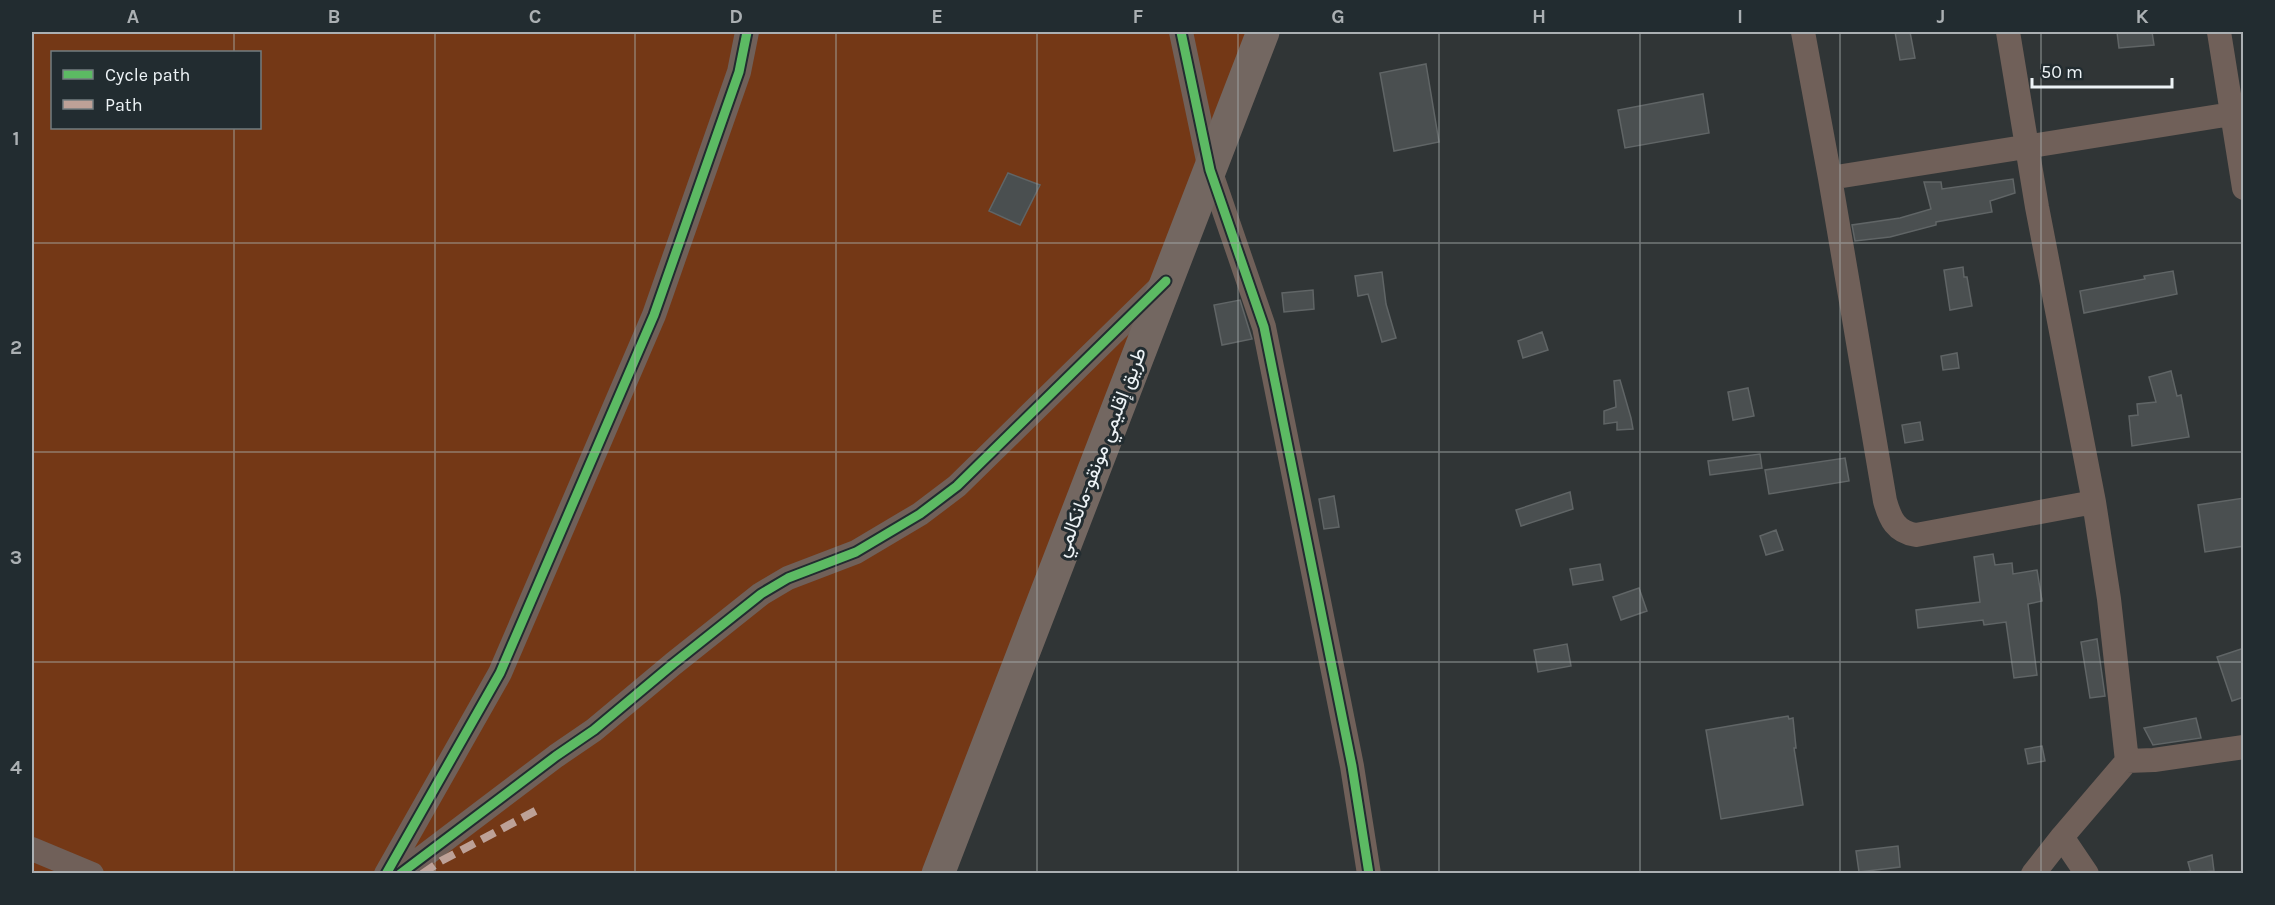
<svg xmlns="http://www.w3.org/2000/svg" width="2275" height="905" viewBox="0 0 2275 905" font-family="Karla,Vazirmatn,sans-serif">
<rect width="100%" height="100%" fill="#303536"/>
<path fill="#743816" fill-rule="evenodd" d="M 32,32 L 1263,32 L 938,873 L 32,873 ZM 52,52 L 260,52 L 260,128 L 52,128 Z"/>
<path fill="#4a4f50" stroke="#606566" stroke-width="1.5" d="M 1895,32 L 1910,32 L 1915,58 L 1900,60 Z
M 2117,32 L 2152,32 L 2154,45 L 2119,48 Z
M 1426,64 L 1439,142 L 1394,151 L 1380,73 Z
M 1703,94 L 1709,133 L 1625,148 L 1618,110 Z
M 1008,173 L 1040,185 L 1020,225 L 989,211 Z
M 2013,179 L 2015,193 L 1990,201 L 1992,212 L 1936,222 L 1936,225 L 1890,237 L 1855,241 L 1852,225 L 1900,218 L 1931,209 L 1924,182 L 1941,182 L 1942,189 Z
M 1963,267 L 1964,277 L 1967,277 L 1972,306 L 1950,310 L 1944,270 Z
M 2173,271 L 2177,294 L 2084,313 L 2080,291 L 2145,279 L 2144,276 Z
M 1382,272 L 1386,304 L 1396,338 L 1382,342 L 1368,294 L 1358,296 L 1355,276 Z
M 1313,290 L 1314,309 L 1284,312 L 1282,293 Z
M 1240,300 L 1252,339 L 1222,345 L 1214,305 Z
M 1542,332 L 1548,350 L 1523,358 L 1518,341 Z
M 1957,353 L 1959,368 L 1943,370 L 1941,356 Z
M 2171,371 L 2177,396 L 2181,395 L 2189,437 L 2132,446 L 2129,416 L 2138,415 L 2137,404 L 2156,402 L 2149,377 Z
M 1620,380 L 1631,418 L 1633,429 L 1617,430 L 1617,422 L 1604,424 L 1604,411 L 1616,407 L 1614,381 Z
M 1748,388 L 1754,416 L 1733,420 L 1728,392 Z
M 1920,422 L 1923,440 L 1905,443 L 1902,425 Z
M 1760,454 L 1762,468 L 1710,475 L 1708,461 Z
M 1845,458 L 1849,481 L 1769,494 L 1765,470 Z
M 1570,492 L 1573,509 L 1521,526 L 1516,510 Z
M 1334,496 L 1339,527 L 1324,529 L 1319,499 Z
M 2244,498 L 2244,546 L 2205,552 L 2198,505 Z
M 1776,530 L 1783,550 L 1766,555 L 1760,536 Z
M 1993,554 L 1995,565 L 2012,563 L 2013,574 L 2037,570 L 2042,601 L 2028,604 L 2037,675 L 2014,678 L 2006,622 L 1984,625 L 1983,620 L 1918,628 L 1916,610 L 1980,602 L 1974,557 Z
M 1600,564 L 1603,580 L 1573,585 L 1570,569 Z
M 1639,588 L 1647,611 L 1621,620 L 1613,597 Z
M 2097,639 L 2105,696 L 2090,698 L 2081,642 Z
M 1567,644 L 1571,666 L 1538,672 L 1534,650 Z
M 2244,648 L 2244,697 L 2232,701 L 2217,657 Z
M 1788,716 L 1789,719 L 1793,718 L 1796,748 L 1794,748 L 1803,805 L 1721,819 L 1706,730 Z
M 2196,718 L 2201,738 L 2153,745 L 2144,728 Z
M 2042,746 L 2045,761 L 2028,764 L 2025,749 Z
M 1898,846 L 1900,867 L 1859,872 L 1856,851 Z
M 2212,855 L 2214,871 L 2191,873 L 2188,862 Z"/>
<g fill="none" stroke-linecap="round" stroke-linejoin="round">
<path stroke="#706059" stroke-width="24" d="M 1181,32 L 1210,170 L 1264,327 L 1352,766 L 1369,874
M 1803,32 L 1830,178 L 1885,501 C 1890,519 1896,532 1916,535 L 2094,502
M 2008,32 L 2037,207 L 2094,502 L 2109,599 L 2127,761 L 2154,760 L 2244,747
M 2219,32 L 2244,188
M 1830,178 L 2244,112
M 2062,837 L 2087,874
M 32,849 L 92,874
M 386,874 L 500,673 L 654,315 L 739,72 L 747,32
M 400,874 L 556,756 L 594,730 L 673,664 L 761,594 L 788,578 L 856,552 L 920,514 L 957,486 L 1162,285
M 2033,874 L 2062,837 L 2127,761"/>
<path stroke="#736761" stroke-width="33" d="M 938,874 L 1263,32"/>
<path stroke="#bda197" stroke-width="8" stroke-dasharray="15 8" stroke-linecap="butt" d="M 422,874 L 441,861 L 539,809"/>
<defs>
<path id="cycleway" d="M 1181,32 L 1210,170 L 1264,327 L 1352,766 L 1369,874
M 386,874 L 500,673 L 654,315 L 739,72 L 747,32
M 400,874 L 556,756 L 594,730 L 673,664 L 761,594 L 788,578 L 856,552 L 920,514 L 957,486 L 1166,281"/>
</defs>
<use href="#cycleway" stroke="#222c30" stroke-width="13"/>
<use href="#cycleway" stroke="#5cba63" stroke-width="9"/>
</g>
<path fill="none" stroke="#abb0b3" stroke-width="1.5" stroke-opacity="0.55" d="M 234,32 L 234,52M 435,32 L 435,874M 635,32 L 635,874M 836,32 L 836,874M 1037,32 L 1037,874M 1238,32 L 1238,874M 1439,32 L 1439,874M 1640,32 L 1640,874M 1840,32 L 1840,874M 2041,32 L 2041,874M 234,128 L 234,874M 32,243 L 2244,243M 32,452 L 2244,452M 32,662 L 2244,662"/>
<g text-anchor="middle" stroke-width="6" stroke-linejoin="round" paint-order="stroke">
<g font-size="20" fill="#edf3f6" stroke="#222c30">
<text transform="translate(1100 452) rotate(-69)" y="7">طريق إقليمي مونقو-مانكالمي</text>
</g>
</g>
<rect width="2275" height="905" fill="none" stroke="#222c30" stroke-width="66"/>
<rect x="51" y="51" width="210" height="78" fill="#222c30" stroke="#737c7f" stroke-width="1.5"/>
<rect x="63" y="70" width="30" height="9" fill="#5cba63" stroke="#737c7f" stroke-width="1.5"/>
<text x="105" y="81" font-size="18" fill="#edf3f6">Cycle path</text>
<rect x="63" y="100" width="30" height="9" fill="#bda197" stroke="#737c7f" stroke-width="1.5"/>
<text x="105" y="111" font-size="18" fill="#edf3f6">Path</text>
<path d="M2032 78v9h140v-9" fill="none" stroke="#edf3f6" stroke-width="3"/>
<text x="2041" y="78" font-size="18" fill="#edf3f6" stroke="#222c30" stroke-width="4.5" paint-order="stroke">50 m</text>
<rect x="33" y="33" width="2209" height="839" fill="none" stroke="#abb0b3" stroke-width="2"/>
<g font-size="20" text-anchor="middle" font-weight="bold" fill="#abb0b3">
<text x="133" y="23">A</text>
<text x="334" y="23">B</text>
<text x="535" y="23">C</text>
<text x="736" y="23">D</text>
<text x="937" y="23">E</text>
<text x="1138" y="23">F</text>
<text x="1338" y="23">G</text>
<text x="1539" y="23">H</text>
<text x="1740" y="23">I</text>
<text x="1941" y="23">J</text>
<text x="2142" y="23">K</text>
<text x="16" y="145">1</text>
<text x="16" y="354">2</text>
<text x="16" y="564">3</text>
<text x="16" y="774">4</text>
</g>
</svg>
